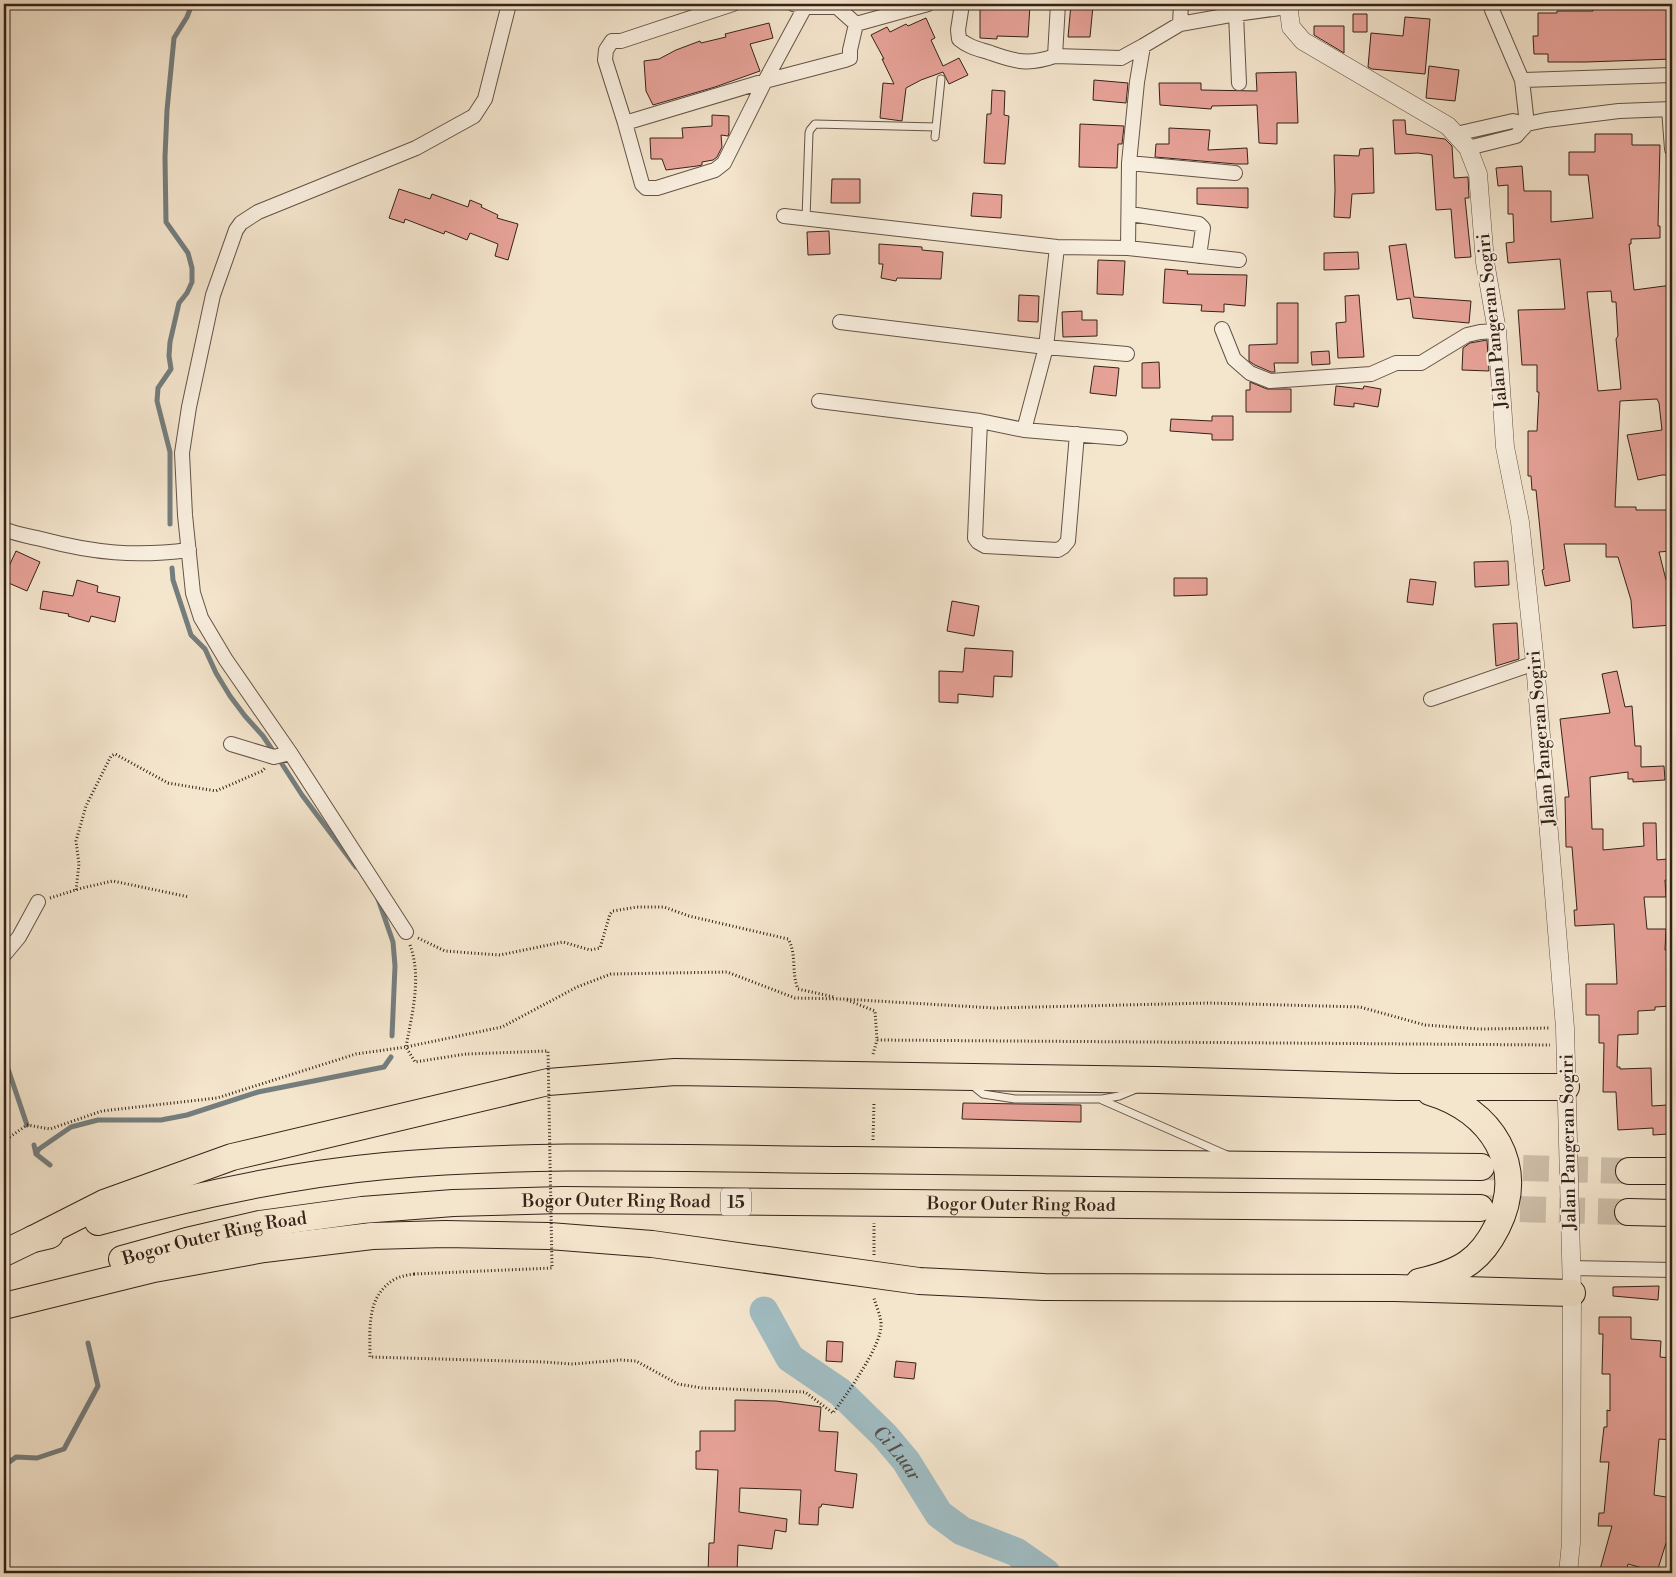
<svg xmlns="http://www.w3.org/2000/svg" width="1676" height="1577" viewBox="0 0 1676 1577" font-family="'Libre Bodoni',serif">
<rect width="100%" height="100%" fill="#f4e5cd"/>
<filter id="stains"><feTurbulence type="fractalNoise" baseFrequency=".004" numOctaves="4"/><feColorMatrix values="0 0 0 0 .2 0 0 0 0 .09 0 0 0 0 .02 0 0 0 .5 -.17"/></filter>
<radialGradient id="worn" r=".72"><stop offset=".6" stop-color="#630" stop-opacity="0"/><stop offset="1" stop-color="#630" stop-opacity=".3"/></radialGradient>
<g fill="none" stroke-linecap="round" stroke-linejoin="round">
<path stroke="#757e7e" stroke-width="5" d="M 170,524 L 170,452 L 157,401 L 158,388 L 171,369 L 169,356 L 170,342 L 179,303 L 187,293 L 192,282 L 192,268 L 188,253 L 166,222 L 165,157 L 167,110 L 174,38 L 187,17 L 192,4
M 172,568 L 173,580 L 191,635 L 205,649 L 216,673 L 230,696 L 245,716 L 263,736 L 273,751
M 282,764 L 302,795 L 356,867
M 377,896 L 393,942 L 395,966 L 392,1036
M 4,1057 L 27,1125
M 34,1145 L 36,1154 L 50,1165
M 36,1154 L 39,1149 L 71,1127 L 98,1120 L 161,1120 L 187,1115 L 258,1092 L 384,1067 L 391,1057
M 4,1466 L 16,1457 L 37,1458 L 64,1449 L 98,1386 L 88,1343"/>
<path stroke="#a0bcc2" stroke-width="29" id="s1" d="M 764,1311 L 790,1358 L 840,1392 L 885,1436 L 906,1461 L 939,1514 L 962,1531 L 1016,1552 L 1046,1573"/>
</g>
<path fill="#e7a298" stroke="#352219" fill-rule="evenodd" d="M 980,4 L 1030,5 L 1028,37 L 997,36 L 997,39 L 980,38 Z
M 1071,4 L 1093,6 L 1090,37 L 1068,37 Z
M 1661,5 L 1672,6 L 1672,59 L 1586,62 L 1548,62 L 1548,54 L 1534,54 L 1533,36 L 1538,36 L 1538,13 L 1557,13 L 1557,11 L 1593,11 L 1593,9 L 1632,9 L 1632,7 Z
M 1353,14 L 1367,14 L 1367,32 L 1353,32 Z
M 1405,17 L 1430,19 L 1425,74 L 1372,69 L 1368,67 L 1371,33 L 1403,36 Z
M 926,18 L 935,38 L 931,40 L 943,66 L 959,58 L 968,75 L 949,84 L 943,72 L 921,80 L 906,88 L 902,121 L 880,118 L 883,83 L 894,84 L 882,59 L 884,59 L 871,35 L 887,27 L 890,32 L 906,24 L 908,26 Z
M 769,23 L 773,38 L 750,44 L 760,71 L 715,87 L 653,105 L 646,91 L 644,61 L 659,59 L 676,50 L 700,41 L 701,43 L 726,37 L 725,34 Z
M 1314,26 L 1344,26 L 1344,53 L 1314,35 Z
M 1429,66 L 1459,70 L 1455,101 L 1426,98 Z
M 1296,72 L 1298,123 L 1277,123 L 1277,144 L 1259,143 L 1257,105 L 1212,106 L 1211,109 L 1160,105 L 1159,83 L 1201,83 L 1201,90 L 1257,91 L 1256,73 Z
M 1094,80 L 1128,83 L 1126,103 L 1093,100 Z
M 992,90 L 1005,91 L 1004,115 L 1009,116 L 1005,164 L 984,163 L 987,114 L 991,114 Z
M 712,115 L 729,116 L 729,133 L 728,136 L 721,135 L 722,147 L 717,157 L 713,160 L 702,162 L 702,165 L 697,166 L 666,170 L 662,159 L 651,159 L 650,138 L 683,138 L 682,128 L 712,126 Z
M 1393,120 L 1405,120 L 1406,134 L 1445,139 L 1452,146 L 1454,178 L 1468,177 L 1469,198 L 1465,198 L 1471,257 L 1455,258 L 1451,209 L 1436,210 L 1432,155 L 1418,153 L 1395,154 Z
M 1080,124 L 1124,126 L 1122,144 L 1118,144 L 1117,168 L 1079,167 Z
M 1169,128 L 1210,130 L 1208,150 L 1247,148 L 1248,164 L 1236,164 L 1155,157 L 1156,144 L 1169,144 Z
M 1595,134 L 1632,134 L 1632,145 L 1660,145 L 1658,226 L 1660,226 L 1660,238 L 1631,239 L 1631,244 L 1629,244 L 1634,290 L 1672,285 L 1672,475 L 1662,475 L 1638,480 L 1627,435 L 1662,430 L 1659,403 L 1657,399 L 1620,401 L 1615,507 L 1636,507 L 1636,510 L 1669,510 L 1671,551 L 1659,552 L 1666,580 L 1672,579 L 1672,625 L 1633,628 L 1631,600 L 1618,557 L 1606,557 L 1606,544 L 1564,544 L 1570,581 L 1545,586 L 1542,570 L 1544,569 L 1536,490 L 1532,490 L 1531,476 L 1528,476 L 1528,431 L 1537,431 L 1539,392 L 1537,392 L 1537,365 L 1522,365 L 1518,310 L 1565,309 L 1560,259 L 1508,263 L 1506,243 L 1514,242 L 1513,214 L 1508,214 L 1508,185 L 1498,186 L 1496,168 L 1522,166 L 1524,191 L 1551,191 L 1551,222 L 1593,218 L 1588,175 L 1569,175 L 1569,152 L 1595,152 ZM 1611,291 L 1612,302 L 1616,302 L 1618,336 L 1616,339 L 1621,389 L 1598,391 L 1587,292 Z
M 1373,148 L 1374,193 L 1352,194 L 1350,218 L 1334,217 L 1335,190 L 1334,155 L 1359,156 L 1360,149 Z
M 832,179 L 860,179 L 860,203 L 831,203 Z
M 1197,188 L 1248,188 L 1248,208 L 1197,204 Z
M 399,189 L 430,199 L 432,194 L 468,207 L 470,200 L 482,205 L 481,207 L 498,215 L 497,218 L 518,224 L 508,260 L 495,256 L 498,244 L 470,233 L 467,240 L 445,231 L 444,234 L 405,219 L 404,223 L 389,218 Z
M 973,193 L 1002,195 L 1001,218 L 971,216 Z
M 829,231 L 830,254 L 808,255 L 807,232 Z
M 879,244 L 922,247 L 922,250 L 943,252 L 941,279 L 897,278 L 896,281 L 881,278 L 883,264 L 879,264 Z
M 1406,244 L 1414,297 L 1471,301 L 1469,323 L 1413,318 L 1410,298 L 1397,300 L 1389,246 Z
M 1358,252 L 1359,269 L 1324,270 L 1324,253 Z
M 1098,260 L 1125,261 L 1123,295 L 1097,294 Z
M 1165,269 L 1188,271 L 1187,274 L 1247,275 L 1245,306 L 1224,304 L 1224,312 L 1201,311 L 1202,305 L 1163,303 Z
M 1019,295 L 1039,296 L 1038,322 L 1018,321 Z
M 1359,295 L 1364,357 L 1338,358 L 1336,323 L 1346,322 L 1345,296 Z
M 1277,303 L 1298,303 L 1298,363 L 1274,363 L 1275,372 L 1271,372 L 1255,365 L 1249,361 L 1249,345 L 1277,344 Z
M 1082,311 L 1082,320 L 1097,320 L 1097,336 L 1063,337 L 1062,312 Z
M 1487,340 L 1489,371 L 1462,370 L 1463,348 L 1470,343 Z
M 1329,351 L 1330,364 L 1312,365 L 1311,352 Z
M 1159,362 L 1160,388 L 1142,388 L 1142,363 Z
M 1094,366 L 1119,368 L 1116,396 L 1090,393 Z
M 1250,382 L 1267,389 L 1291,389 L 1291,412 L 1246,412 L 1246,390 L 1250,390 Z
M 1336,386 L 1363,389 L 1364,386 L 1381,389 L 1378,407 L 1354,403 L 1354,407 L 1334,405 Z
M 1212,416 L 1233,416 L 1233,440 L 1212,440 L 1212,434 L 1170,431 L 1171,419 L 1212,421 Z
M 16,551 L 40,562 L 27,591 L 4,581 L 4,577 Z
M 1508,561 L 1509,585 L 1475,587 L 1474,562 Z
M 1174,578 L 1207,578 L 1207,595 L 1174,596 Z
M 1410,579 L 1436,582 L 1433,605 L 1407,602 Z
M 77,580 L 98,586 L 97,592 L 120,597 L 115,622 L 91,616 L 89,622 L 68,616 L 69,614 L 40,609 L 43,591 L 73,596 Z
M 952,601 L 979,606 L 974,636 L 947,631 Z
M 1517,623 L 1519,659 L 1496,666 L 1493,624 Z
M 965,648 L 1013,651 L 1012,677 L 994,676 L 993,697 L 958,694 L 958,703 L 939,702 L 939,671 L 963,672 Z
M 1617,671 L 1625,707 L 1632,706 L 1635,746 L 1641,746 L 1641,767 L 1664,766 L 1665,780 L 1633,782 L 1633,779 L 1628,779 L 1628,772 L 1590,777 L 1592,829 L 1603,829 L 1603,850 L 1644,846 L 1643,823 L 1656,823 L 1657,860 L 1667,859 L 1670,880 L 1665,880 L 1666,897 L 1644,897 L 1647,929 L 1666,929 L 1665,950 L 1672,949 L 1672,1006 L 1655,1007 L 1655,1010 L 1638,1011 L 1638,1034 L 1618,1035 L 1617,1067 L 1620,1067 L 1620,1069 L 1651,1068 L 1652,1106 L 1667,1105 L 1668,1134 L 1653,1135 L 1653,1128 L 1618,1130 L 1616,1092 L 1603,1092 L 1604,1043 L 1599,1043 L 1599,1015 L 1586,1015 L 1586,984 L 1617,984 L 1614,924 L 1575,926 L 1574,910 L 1577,910 L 1572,847 L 1566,847 L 1565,797 L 1569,797 L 1560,719 L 1610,713 L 1602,674 Z
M 963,1103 L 1081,1105 L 1081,1122 L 962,1119 Z
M 1659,1286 L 1658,1300 L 1613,1296 L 1613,1287 Z
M 1599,1317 L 1631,1317 L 1631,1339 L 1661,1341 L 1660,1357 L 1671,1358 L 1670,1400 L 1672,1400 L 1672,1415 L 1671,1440 L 1659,1439 L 1654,1495 L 1672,1498 L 1672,1545 L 1666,1543 L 1657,1572 L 1628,1564 L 1626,1573 L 1599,1573 L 1612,1526 L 1598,1526 L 1599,1513 L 1604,1513 L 1609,1462 L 1600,1462 L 1604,1427 L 1607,1427 L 1607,1410 L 1610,1411 L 1610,1374 L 1602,1374 L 1603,1334 L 1599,1334 Z
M 827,1341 L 843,1342 L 842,1362 L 826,1361 Z
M 896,1361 L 916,1363 L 914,1379 L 894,1377 Z
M 735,1400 L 776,1401 L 821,1407 L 819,1431 L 838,1432 L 835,1471 L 857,1474 L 853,1508 L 822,1504 L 821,1507 L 819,1507 L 818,1525 L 799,1524 L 801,1490 L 740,1488 L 739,1512 L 787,1519 L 786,1532 L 775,1530 L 772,1549 L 738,1545 L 737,1573 L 708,1573 L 709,1543 L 714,1543 L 718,1470 L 696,1469 L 696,1451 L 700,1451 L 700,1431 L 735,1431 Z"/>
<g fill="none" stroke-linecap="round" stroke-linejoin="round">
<path stroke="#cebea9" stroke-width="26" stroke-dasharray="26 13" stroke-linecap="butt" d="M 1484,1167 L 1629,1171
M 1481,1208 L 1628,1212"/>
<defs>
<path id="service" d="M 935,137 L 941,79
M 806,218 L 809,133 L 810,130 L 815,124 L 936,127
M 972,1085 L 983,1094 L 1015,1099 L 1102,1099 L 1119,1096 L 1136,1089
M 1102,1100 L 1227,1155"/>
<path id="minor" d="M 733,4 L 621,41 L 612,41 L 606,50 L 605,60 L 625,123 L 642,184 L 646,188 L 657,188 L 715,170 L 724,163 L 765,81 L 805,7
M 793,4 L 805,7 L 837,7 L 856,24 L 928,4
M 962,4 L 958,30 L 959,39 C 970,48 979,49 991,53 C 1016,62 1029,65 1055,56 L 1058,4
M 1181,4 L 1180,24 L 1236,14 L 1287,7
M 1491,4 L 1492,10 L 1522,80 L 1527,124
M 1236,14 L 1239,83
M 1055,56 L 1121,58 L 1143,46
M 1522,80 L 1672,75
M 1669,109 L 1672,149
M 625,123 L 765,81 L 845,60 L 850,58 L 850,50 L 856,24
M 1456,134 L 1513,121 L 1527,124 L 1546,120 L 1619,111 L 1672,109
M 1468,148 L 1516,136 L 1527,124
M 1129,163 L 1235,173
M 1130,214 L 1199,224 L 1203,228 L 1199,256
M 784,216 L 1057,247 L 1128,248 L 1239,260
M 1128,248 L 1129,163 L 1137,82 L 1143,46 L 1180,24
M 840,322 L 1046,347 L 1127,354
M 1222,329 L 1234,359 L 1250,373 L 1270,381 L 1371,374 L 1396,363 L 1421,363 L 1467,335 L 1480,332 L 1497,331
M 819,401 L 980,421 L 1024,430 L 1120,438
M 980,421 L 975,538 L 978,542 L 985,546 L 1058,550 L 1063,547 L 1068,541 L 1077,434
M 1024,430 L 1046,347 L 1057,247
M 4,529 C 15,534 28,536 41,539 C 94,553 135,557 189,550
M 1431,699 L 1535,663
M 231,744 L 274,757 L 290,753
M 406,932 L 291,754 L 226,660 L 201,618 L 193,593 L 185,515 L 182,453 L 189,407 L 213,295 L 236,230 L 241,223 L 258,212 L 416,148 L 474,116 L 485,99 L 509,4
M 4,955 L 19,937 L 38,902
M 1571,1268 L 1672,1270"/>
<path id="tertiary" d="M 1288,4 L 1291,27 L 1303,41 L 1448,126 L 1468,148 L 1478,174 L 1485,262 L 1497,331 L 1505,447 L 1520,522 L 1535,663 L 1565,1028 L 1572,1293 L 1571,1543 L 1568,1573"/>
<g id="motorway">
<path d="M 1629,1171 L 1672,1171"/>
<path d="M 1628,1212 L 1672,1213"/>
<path d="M 98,1222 C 192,1196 288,1175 385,1166 C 539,1152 698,1159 852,1160 C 1062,1163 1271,1165 1481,1167"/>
<path d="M 33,1239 L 104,1203 L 232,1157 L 548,1082 L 675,1072 L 1157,1080 L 1397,1087 L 1566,1087"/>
<path d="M 4,1253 L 33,1239 L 50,1235"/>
<path id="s2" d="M 122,1259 L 187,1241 L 260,1224 L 362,1210 L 453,1203 L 562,1200 L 1480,1208"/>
<path d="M 1419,1282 C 1436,1278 1454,1273 1468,1263 C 1481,1254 1490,1241 1497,1227 C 1528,1166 1491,1110 1430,1092"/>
<path d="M 4,1306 L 154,1269 L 264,1249 L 372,1236 L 445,1234 L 549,1236 L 652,1244 L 919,1281 L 1044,1287 L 1395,1288 L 1572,1293"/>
</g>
</defs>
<use href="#service" stroke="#655346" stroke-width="9"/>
<use href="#minor" stroke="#655346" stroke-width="16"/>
<use href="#tertiary" stroke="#655346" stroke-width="19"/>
<use href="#motorway" stroke="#352219" stroke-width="28"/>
<path stroke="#352219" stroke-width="3" stroke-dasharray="1 2.5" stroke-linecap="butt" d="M 76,890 L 79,864 L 76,841 L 86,806 L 111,756 L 115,754 L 168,783 L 216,791 L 262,771 L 265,768
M 50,898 L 82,888 L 113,881 L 189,897
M 418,938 L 445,951 L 500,955 L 563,942 L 590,950 L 600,948 L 610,914 L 613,911 L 637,907 L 664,907 L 689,916 L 788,939 C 797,953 791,973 798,989 L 834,997
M 410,945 C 422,978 412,1013 406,1047 L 415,1062 L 466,1054
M 847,1000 L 875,1011 L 877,1040 L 1550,1045
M 873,1054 L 877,1040
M 873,1140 L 874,1102
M 4,1141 L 27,1125 L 50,1129 L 102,1111 L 217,1098 L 356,1054 L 406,1047 L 502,1027 L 577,987 L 611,974 L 727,972 L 795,998 L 843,999 L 994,1008 L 1209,1003 L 1360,1007 L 1425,1025 L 1479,1029 L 1550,1028
M 874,1255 L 874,1223
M 414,1274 C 408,1275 401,1276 395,1279 C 366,1296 370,1328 370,1357 L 545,1362 L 573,1364 L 621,1360 L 636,1361 L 678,1384 L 702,1388 L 805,1392 L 833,1413 C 846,1395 882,1346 881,1324 C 881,1316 876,1306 874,1298"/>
<use href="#service" stroke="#f8eede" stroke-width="7"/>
<use href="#minor" stroke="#f8eede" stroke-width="14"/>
<use href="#tertiary" stroke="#f8eede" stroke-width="18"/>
<use href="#motorway" stroke="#f4e5cd" stroke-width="26"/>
<path stroke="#352219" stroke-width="3" stroke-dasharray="1 2.5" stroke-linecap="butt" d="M 414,1274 L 552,1268 L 548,1051 L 466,1054"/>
</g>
<g text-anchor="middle" stroke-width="4" stroke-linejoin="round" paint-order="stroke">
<rect fill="#f8eede" stroke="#705f54" stroke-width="1" x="721" y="1188.5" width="30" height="27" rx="4"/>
<g font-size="16" font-weight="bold" fill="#352219">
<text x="736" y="1208">15</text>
</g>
<g font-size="18" fill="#352219" stroke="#f8eede">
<text transform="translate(1492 321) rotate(-96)" y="6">Jalan Pangeran Sogiri</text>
<text transform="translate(1541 738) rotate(-95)" y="6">Jalan Pangeran Sogiri</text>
<text transform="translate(1568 1142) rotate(-91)" y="6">Jalan Pangeran Sogiri</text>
<text dy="6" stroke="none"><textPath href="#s2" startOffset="500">Bogor Outer Ring Road</textPath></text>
<text dy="6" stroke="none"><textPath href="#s2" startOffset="905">Bogor Outer Ring Road</textPath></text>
<text dy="6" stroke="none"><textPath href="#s2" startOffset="95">Bogor Outer Ring Road</textPath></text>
</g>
<g font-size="19" font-style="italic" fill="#55504c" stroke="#f8eede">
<text dy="7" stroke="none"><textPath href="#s1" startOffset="198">Ci Luar</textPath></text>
</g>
</g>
<rect width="1676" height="1577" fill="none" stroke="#f4e5cd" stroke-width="20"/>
<rect x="5" y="5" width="1666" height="1567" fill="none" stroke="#352219" stroke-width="2.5"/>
<rect x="10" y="10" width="1656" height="1557" fill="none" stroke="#352219"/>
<rect width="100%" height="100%" filter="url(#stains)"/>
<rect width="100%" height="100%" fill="url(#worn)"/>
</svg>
